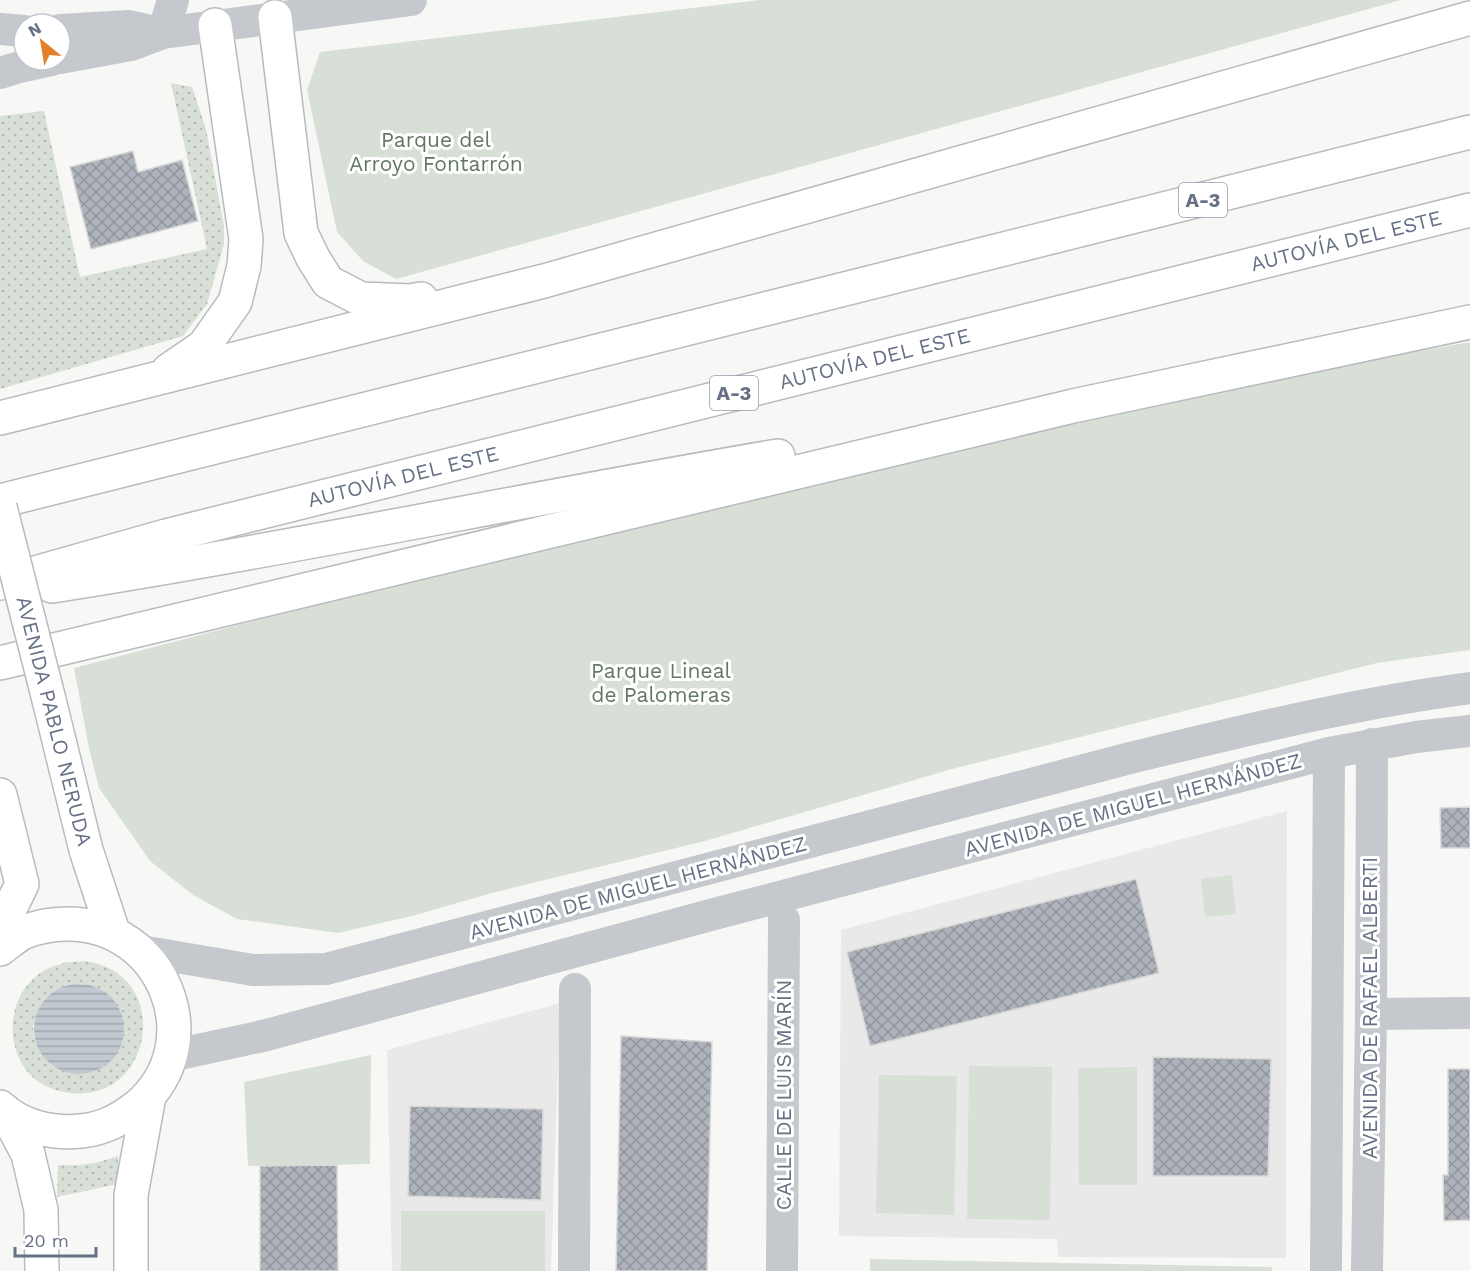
<svg xmlns="http://www.w3.org/2000/svg" width="1470" height="1271" viewBox="0 0 1470 1271" font-family="'Work Sans',sans-serif">
<defs>
<pattern id="grass-dots" width="8" height="8" patternUnits="userSpaceOnUse" patternTransform="scale(1.5)"><rect width="8" height="8" fill="#d8dfd6"/><path d="M2 2h.1M6 6h.1" fill="none" stroke="#b3b9b3" stroke-width="1.8" stroke-linecap="round"/></pattern>
<pattern id="water-rules" width="6" height="5" patternUnits="userSpaceOnUse" patternTransform="scale(1.5)"><rect width="6" height="5" fill="#c2c8cf"/><path d="M0 2.5h6" fill="none" stroke="#a1a7ae"/></pattern>
<pattern id="building-cross-hatch" width="8" height="8" patternUnits="userSpaceOnUse" patternTransform="scale(1.5)"><rect width="8" height="8" fill="#aeb3bb"/><path d="M0 0l8 8M0 8l8-8" fill="none" stroke="#91969e"/></pattern>
</defs>
<rect width="100%" height="100%" fill="#f7f8f5"/>
<path fill="#e8e9e8" d="M 1287,811 L 1286,1258 L 1058,1257 L 1057,1239 L 839,1236 L 841,930 Z
M 560,1003 L 551,1271 L 392,1271 L 387,1050 Z"/>
<path fill="url(#grass-dots)" fill-rule="evenodd" d="M 171,83 L 192,87 L 206,129 L 224,226 L 224,244 L 207,304 L 183,336 L 0,389 L 0,116 L 44,111 L 80,277 L 207,249 Z
M 67,962 C 74,962 82,961 90,962 C 175,978 152,1109 64,1092 C 47,1089 29,1078 21,1062 C 4,1030 13,989 45,970 C 51,966 60,965 67,962 ZM 83,984 C 99,988 108,994 119,1008 L 54,1067 C 41,1056 25,1032 38,1014 C 41,1009 47,1005 51,1001 C 64,989 64,986 83,984 Z
M 118,1156 L 118,1184 L 57,1197 L 58,1165 C 79,1166 97,1164 118,1156 Z"/>
<path fill="#d8dfd6" d="M 760,0 L 1401,0 L 396,279 L 363,261 L 337,232 L 307,90 L 320,52 Z
M 1470,342 L 1470,650 L 1377,663 L 952,769 L 705,841 L 492,893 L 412,916 L 338,933 L 237,919 L 193,895 L 150,861 L 99,788 L 89,748 L 74,668 L 958,436 Z
M 1232,875 L 1236,914 L 1205,917 L 1201,879 Z
M 371,1055 L 370,1164 L 248,1166 L 244,1082 Z
M 969,1066 L 1052,1067 L 1050,1220 L 967,1219 Z
M 1137,1067 L 1137,1185 L 1079,1185 L 1078,1068 Z
M 879,1075 L 957,1076 L 954,1215 L 876,1213 Z
M 401,1211 L 545,1211 L 545,1271 L 401,1271 Z
M 870,1259 L 1272,1267 L 1272,1271 L 870,1271 Z"/>
<path fill="url(#water-rules)" d="M34 1029a45 45 0 1 1 90 0a45 45 0 1 1-90 0Z"/>
<path fill="url(#building-cross-hatch)" stroke="#d9d9d7" stroke-width="1.5" d="M 133,151 L 138,172 L 182,160 L 198,221 L 91,249 L 70,167 Z
M 1470,807 L 1470,848 L 1441,848 L 1440,808 Z
M 1136,879 L 1159,973 L 870,1046 L 847,952 Z
M 621,1036 L 712,1042 L 707,1271 L 616,1271 Z
M 1153,1057 L 1271,1059 L 1268,1176 L 1153,1176 Z
M 1448,1069 L 1470,1069 L 1470,1220 L 1444,1221 L 1443,1175 L 1448,1175 Z
M 410,1106 L 543,1109 L 541,1200 L 408,1196 Z
M 337,1165 L 338,1271 L 260,1271 L 260,1166 Z"/>
<g fill="none" stroke-linecap="round" stroke-linejoin="round">
<defs>
<path id="major" d="M 49,700 L 86,850 L 113,932
M 0,795 L 22,884 L 0,929
M 0,949 C 7,944 15,937 22,933 C 36,927 52,924 67,924 C 163,923 212,1042 138,1106 C 120,1120 103,1129 81,1131 C 53,1134 21,1127 0,1107
M 5,1111 L 28,1154 L 41,1210 L 42,1271
M 131,1271 L 131,1195 L 149,1096"/>
<g id="highway">
<path d="M 275,17 L 301,233 L 313,258 L 328,282 L 361,299 L 410,301 L 421,299"/>
<path d="M 169,370 L 204,346 L 235,302 L 244,266 L 246,239 L 215,25"/>
<path d="M 0,418 L 544,281 L 1470,18"/>
<path d="M 0,501 L 1470,132"/>
<path id="s1" d="M 0,583 L 166,536 L 1470,210"/>
<path d="M 52,586 C 295,548 535,497 778,456"/>
<path d="M 0,663 L 1073,406 L 1470,322"/>
</g>
</defs>
<use href="#major" stroke="#b8bbc0" stroke-width="36"/>
<use href="#highway" stroke="#b8babe" stroke-width="36"/>
<path stroke="#c5c8cc" stroke-width="32" d="M 0,29 L 24,31
M 60,30 L 129,26 L 147,30
M 163,33 L 173,0
M 60,58 L 131,45 L 163,33 L 411,0
M 0,73 L 16,68 L 52,60
M 141,951 L 253,970 L 326,969 L 1130,758 C 1242,731 1355,703 1470,688
M 1371,1014 L 1470,1013
M 170,1056 L 263,1036 L 718,913 L 1329,753 L 1416,737 L 1470,731
M 574,1271 L 575,989
M 782,1271 L 784,920
M 1326,1271 L 1329,753
M 1367,1271 L 1371,1014 L 1372,744"/>
<use href="#major" stroke="#fff" stroke-width="33"/>
<use href="#highway" stroke="#fff" stroke-width="33"/>
<defs>
<path id="major-bridge" d="M 0,507 L 49,700"/>
</defs>
<use href="#major-bridge" stroke="#b8bbc0" stroke-width="36" stroke-linecap="butt"/>
<use href="#major-bridge" stroke="#fff" stroke-width="33"/>
</g>
<g text-anchor="middle" stroke-width="6" stroke-linejoin="round" paint-order="stroke">
<g fill="#fff" stroke="#959caa" stroke-width="1.5">
<rect x="1179" y="183" width="48" height="34" rx="4.5"/>
<rect x="710" y="376" width="48" height="34" rx="4.5"/>
</g>
<g font-size="20" font-weight="bold" fill="#677186">
<text x="1203" y="207">A-3</text>
<text x="734" y="400">A-3</text>
</g>
<g font-size="21" fill="#627862" stroke="#fff">
<text x="436" y="147">Parque del<tspan x="436" dy="24">Arroyo Fontarrón</tspan></text>
<text x="661" y="678">Parque Lineal<tspan x="661" dy="24">de Palomeras</tspan></text>
</g>
<g font-size="21" fill="#677186" stroke="#fff">
<text dy="7" stroke="none"><textPath href="#s1" startOffset="1389">AUTOVÍA DEL ESTE</textPath></text>
<text dy="7" stroke="none"><textPath href="#s1" startOffset="903">AUTOVÍA DEL ESTE</textPath></text>
<text dy="7" stroke="none"><textPath href="#s1" startOffset="417">AUTOVÍA DEL ESTE</textPath></text>
<text transform="translate(54 721) rotate(76)" y="7">AVENIDA PABLO NERUDA</text>
<text transform="translate(1133 805) rotate(-15)" y="7">AVENIDA DE MIGUEL HERNÁNDEZ</text>
<text transform="translate(638 888) rotate(-15)" y="7">AVENIDA DE MIGUEL HERNÁNDEZ</text>
<text transform="translate(1370 1008) rotate(-90)" y="7">AVENIDA DE RAFAEL ALBERTI</text>
<text transform="translate(784 1095) rotate(-90)" y="7">CALLE DE LUIS MARÍN</text>
</g>
</g>
<g transform="translate(42 42) rotate(330)"><circle r="28" fill="#ffffff" stroke="#c2c6cf" stroke-width="1.5"/>
<path d="M0-4.5L10 22L0 15L-10 22Z" fill="#e37f2a"/>
<text y="-9" font-size="16" font-weight="bold" text-anchor="middle" fill="#677186">N</text>
</g>
<path d="M15 1247v9h81v-9" fill="none" stroke="#677186" stroke-width="3"/>
<text x="24" y="1247" font-size="18" fill="#677186" stroke="#ffffff" stroke-width="4.5" paint-order="stroke">20 m</text>
</svg>
